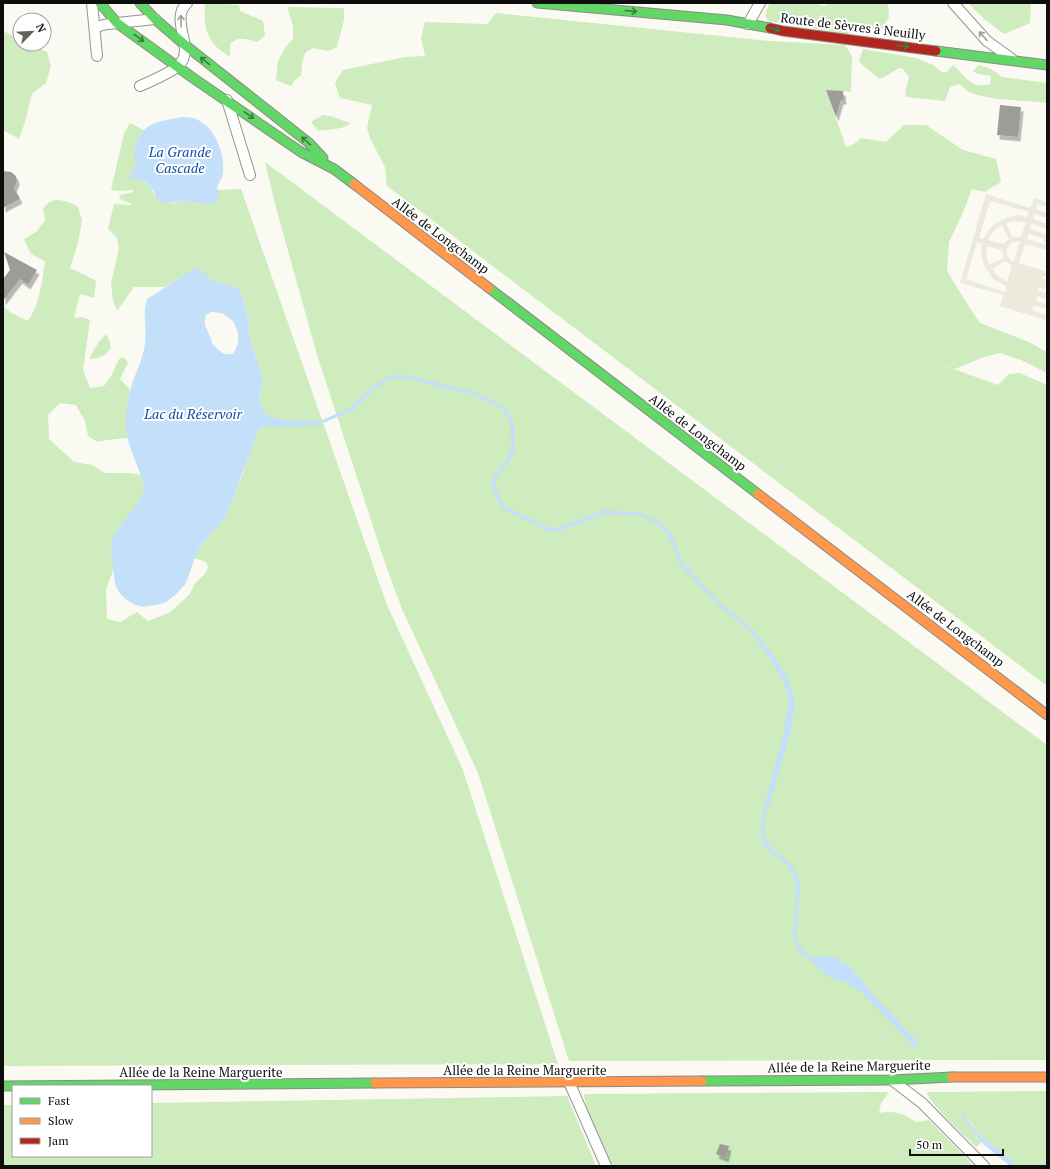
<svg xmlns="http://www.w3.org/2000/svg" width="1050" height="1169" viewBox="0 0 1050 1169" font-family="'PT Serif',serif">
<defs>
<filter id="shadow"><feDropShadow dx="2.5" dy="4.5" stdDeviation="0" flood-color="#0004"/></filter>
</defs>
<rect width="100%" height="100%" fill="#fbfaf2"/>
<path fill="#ceecbd" d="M 205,3 L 239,5 L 240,11 L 263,21 L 265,36 L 257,42 C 245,39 240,36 230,44 L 230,57 C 223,52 215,47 211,40 C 204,29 204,15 205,3 Z
M 770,3 L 814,3 L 824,6 L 831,3 L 888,3 L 889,17 L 882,29 L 879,30 L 862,27 L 847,34 L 768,21 C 763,15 767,9 770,3 Z
M 968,3 L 1031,3 L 1030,23 L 1004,34 L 984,19 Z
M 287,7 L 344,8 L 344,20 L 337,47 L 329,51 L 313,48 L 305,53 L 302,64 L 301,75 L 294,81 L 291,86 L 276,80 L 278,61 L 285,48 L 293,39 L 293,26 Z
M 496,13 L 770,41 L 845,45 L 852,56 L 851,92 L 826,90 L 846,147 L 854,144 L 861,138 L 886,142 L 904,125 L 926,125 L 963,150 L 996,159 L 1001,182 L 989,189 L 986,192 L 972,189 L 962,215 L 949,242 L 947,271 L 966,302 L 980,323 L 1029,342 L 1047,352 L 1047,373 L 1021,360 L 1000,353 L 984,357 L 955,369 L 937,363 L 998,385 L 1009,374 L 1020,373 L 1047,385 L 1047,686 L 387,186 L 385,167 L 370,138 L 367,128 L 372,105 L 340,98 L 335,83 L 343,70 L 405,57 L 425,56 L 421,38 L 425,22 L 487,24 Z
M 3,31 L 20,39 L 20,44 L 31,44 L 47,52 L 51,66 L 46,83 L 32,94 L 25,122 L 19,139 L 3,130 Z
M 863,49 L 916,58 L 933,65 L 942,72 L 947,72 L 953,65 C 965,76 972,90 990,84 L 991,76 L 978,74 L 973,71 L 979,65 L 991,69 L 1002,77 L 1047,83 L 1047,103 C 1025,100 992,101 972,93 C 967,92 963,87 959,84 L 950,87 L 945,101 L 906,97 L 905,93 L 909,77 L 903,69 L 899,68 L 884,77 L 879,79 L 859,62 Z
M 323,115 L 330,116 L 351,123 C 344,130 328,129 318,131 L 311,122 Z
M 130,123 L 144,130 L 137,143 L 136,166 L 138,179 C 146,181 153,189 155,197 L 172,203 L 184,201 L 188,203 L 196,202 L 203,204 L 213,203 L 218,193 L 217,190 L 241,189 L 387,605 L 463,770 L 558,1064 L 3,1066 L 3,306 L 10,312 L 28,321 C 40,304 42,281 45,261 L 31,254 L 24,239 L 36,232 L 45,221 L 43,209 C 52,195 65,200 78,207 L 82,220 L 78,243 L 70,268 L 85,275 L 96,281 L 94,298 L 80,294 L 74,318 L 82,317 L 90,320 L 83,370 L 90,388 L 104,386 L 111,376 L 119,359 L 124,357 L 128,363 L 120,379 L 130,389 C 127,406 126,421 128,438 L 107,440 L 98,442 L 88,436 L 85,421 L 76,405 L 60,403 L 48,415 L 49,439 L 74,462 L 92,465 L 105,473 L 129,473 L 141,475 L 144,486 L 144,491 L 136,506 L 116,531 L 111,549 L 114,569 L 106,589 L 107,619 L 120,622 L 137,612 L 148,621 L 169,613 L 189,595 L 195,583 L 205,574 L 208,567 L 206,562 L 194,558 L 198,549 L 221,523 L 226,516 L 232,502 L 244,471 L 254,438 L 258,431 L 263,427 L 265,413 L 259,401 L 262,383 L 262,375 L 250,341 L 249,325 L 244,300 L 238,288 L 212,280 L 198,268 L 187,272 L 183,276 L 165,287 L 134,287 L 117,311 L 113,300 L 111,283 L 119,248 L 117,238 L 108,229 L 114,204 L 131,205 L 131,203 L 122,200 L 119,198 L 120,195 L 133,192 L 133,190 L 120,191 L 111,190 L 124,133 Z
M 265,162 L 1047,745 L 1047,1060 L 569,1061 L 478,773 L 402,609 L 386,566 L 318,358 L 276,208 Z
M 106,334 L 109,340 L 111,348 C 105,356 100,358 90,359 C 93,348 99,342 106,334 Z
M 1047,1091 L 1047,1166 L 1016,1166 L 1006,1156 L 976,1132 L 966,1115 L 976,1136 L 982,1142 L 976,1147 C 967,1138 930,1104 927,1093 L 930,1092 Z
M 888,1092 L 888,1094 L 881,1103 L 879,1113 C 888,1111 900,1112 908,1117 C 911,1119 914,1121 917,1122 L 929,1120 L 974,1166 L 612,1166 L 588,1111 L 584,1097 L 584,1095 L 587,1094 Z
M 567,1096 L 596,1166 L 3,1166 L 3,1105 L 13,1105 L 13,1156 L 151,1156 L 151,1103 Z"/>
<path fill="#eceadd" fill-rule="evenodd" d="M 986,194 L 1030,208 L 1034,198 L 1047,202 L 1047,207 L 1037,204 L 1036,209 L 1047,213 L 1047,218 L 1034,214 L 1033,219 L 1047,224 L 1047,229 L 1032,224 L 1030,229 L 1045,234 L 1047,231 L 1047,243 L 1043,242 L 1044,239 L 1029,234 L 1027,239 L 1047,245 L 1047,250 L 1025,244 L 1019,263 L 1047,272 L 1047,277 L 1043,276 L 1042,278 L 1047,279 L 1047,287 L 1045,287 L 1044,290 L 1039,288 L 1038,290 L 1047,293 L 1047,299 L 1037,296 L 1036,301 L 1047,304 L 1047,309 L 1034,305 L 1032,310 L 1047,315 L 1047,324 L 1045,320 L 1000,306 L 1003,295 L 960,283 ZM 990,201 L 1029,212 L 1027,217 L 1017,215 L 1006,218 L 993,225 L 985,235 L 984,239 L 979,238 ZM 1014,221 L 1026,222 L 1021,237 L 1012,237 L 1006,223 ZM 1002,225 L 1009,239 L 1003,244 L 988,240 L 993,232 L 997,228 ZM 1017,241 L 1020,242 L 1013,262 L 1007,256 L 1007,249 L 1011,243 ZM 977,242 L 982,244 L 981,254 L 983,262 L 986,269 L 994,280 L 1006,286 L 1005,292 L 966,279 ZM 986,246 L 1002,250 L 1003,258 L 989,265 L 987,260 ZM 1005,261 L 1012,266 L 1007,281 L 998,276 L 992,269 Z"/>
<path fill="#c4dff9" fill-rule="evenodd" d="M 183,117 C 186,117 190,117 193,118 C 214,124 225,153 223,172 C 223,178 219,182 217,187 L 219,196 L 216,201 L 213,203 L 203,204 L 196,202 L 188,203 L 184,201 L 166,203 L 159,200 L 155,197 L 154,191 L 144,181 L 138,179 L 135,180 L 130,176 L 131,171 L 136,166 C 133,156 133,152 137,142 C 139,138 141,132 145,129 C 153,121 172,119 183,117 Z
M 198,267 L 212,280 L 238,288 L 244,300 L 249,325 L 250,341 L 262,375 L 262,383 L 259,401 L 265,413 L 272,417 L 282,420 L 318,421 L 317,426 L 307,426 L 289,427 L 267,426 L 263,427 L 258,431 L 232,502 L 226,516 L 221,523 L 198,549 L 186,583 C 181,590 173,597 166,602 C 162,604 158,604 154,605 C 149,606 143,607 139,606 C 129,603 117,594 115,583 C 114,577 114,571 113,565 C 112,557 110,548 112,541 C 118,520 142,508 144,486 C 140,470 132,455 128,440 C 124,424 126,404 131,388 C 135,373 144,358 145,342 C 147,326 142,315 147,299 L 183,276 L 187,272 ZM 211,312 L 222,313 L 233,321 L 238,333 L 238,344 L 233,354 C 229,354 226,355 223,353 C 218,351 206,337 205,331 C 204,326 205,320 206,315 Z
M 753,630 C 769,648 792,676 794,700 C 795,725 782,761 775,786 C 771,800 764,816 764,830 C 765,847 779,852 789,863 C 796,869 799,878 800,887 L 796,937 C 799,946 804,952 811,957 L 827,956 L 835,957 L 850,967 L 886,1008 L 917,1041 L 920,1047 L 913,1047 L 911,1043 L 859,990 L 845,982 L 832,979 L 828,976 L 798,951 L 795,944 L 793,930 L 796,885 L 794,877 L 790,870 L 784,863 L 764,846 L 761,836 L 762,815 L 783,735 L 789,701 L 787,691 L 777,670 L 767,654 L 752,634 Z
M 964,1114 L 976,1132 L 1006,1156 L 1016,1166 L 1010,1166 L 982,1143 L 971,1129 L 962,1115 Z"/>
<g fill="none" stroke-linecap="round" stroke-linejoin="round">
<path stroke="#c4dff9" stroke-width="3.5" d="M 203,325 L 210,341
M 315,423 L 319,423 L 352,409 L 370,391 L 386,379 L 398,376 L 419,379 L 444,387 L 471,392 L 488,400 L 504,408 L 512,422 L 513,449 L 508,460 L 495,477 L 493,484 L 496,494 L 503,507 L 548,529 L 557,530 L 604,512 L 640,514 L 656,522 L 669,533 L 681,563 L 719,604 L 753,632 L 755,635"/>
</g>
<path fill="#9e9c98" filter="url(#shadow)" d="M 826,90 L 843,91 L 844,100 L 841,100 L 836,117 Z
M 1000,105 L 1021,107 L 1018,137 L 997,135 Z
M 3,171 L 11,172 L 16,176 L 17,181 L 14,188 L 20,199 L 3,208 Z
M 4,252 L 37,270 L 28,285 L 20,279 L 3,301 L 3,279 L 10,270 Z
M 720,1144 L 729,1146 L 726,1158 L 716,1154 Z"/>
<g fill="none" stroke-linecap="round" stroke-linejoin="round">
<defs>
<path id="street" d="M 92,3 L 97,56
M 953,3 L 987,41 L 1012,59
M 748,24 L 760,3
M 95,27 L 108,24 L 155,19
M 140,86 C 151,81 171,73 179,65 C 196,48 169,20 187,3
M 227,100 L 250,175
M 892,1080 L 922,1103 L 984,1166
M 569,1082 L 606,1166"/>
<path id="fast" d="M 100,3 L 117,23 L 193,78 L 301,152 L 334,169 L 354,184
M 140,3 L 155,19 L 185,45 L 309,143 L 323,158
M 537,3 L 727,20 L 770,28
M 936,51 L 1047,65
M 489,288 L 758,494
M 702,1081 L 892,1080 L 952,1077
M 3,1086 L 375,1083"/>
<path id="slow" d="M 354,184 L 489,288
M 758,494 L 1047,715
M 952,1077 L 1047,1077
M 375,1083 L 702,1081"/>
<path id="jam" d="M 770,28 L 783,31 L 936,51"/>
</defs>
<use href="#street" stroke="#959491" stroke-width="12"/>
<use href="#fast" stroke="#8b8b87" stroke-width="11"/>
<use href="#slow" stroke="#8b8b87" stroke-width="11"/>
<use href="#jam" stroke="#8b8b87" stroke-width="11"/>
<use href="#street" stroke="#fefefd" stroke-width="10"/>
<use href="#fast" stroke="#63d668" stroke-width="9"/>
<use href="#slow" stroke="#ff974d" stroke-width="9"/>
<use href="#jam" stroke="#b3261e" stroke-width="9"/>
</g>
<defs><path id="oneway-shaft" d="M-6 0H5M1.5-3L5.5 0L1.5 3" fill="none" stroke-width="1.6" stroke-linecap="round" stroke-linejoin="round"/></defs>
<g stroke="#3d7c40">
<use href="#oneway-shaft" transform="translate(631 11) rotate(5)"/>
<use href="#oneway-shaft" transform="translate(774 29) rotate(11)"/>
<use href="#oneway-shaft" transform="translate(139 38) rotate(36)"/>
<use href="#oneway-shaft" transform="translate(903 46) rotate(7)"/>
<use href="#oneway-shaft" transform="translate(205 61) rotate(-142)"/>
<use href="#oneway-shaft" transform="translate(249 115) rotate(35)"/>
<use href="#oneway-shaft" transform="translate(306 141) rotate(-139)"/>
</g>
<g stroke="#9e9e9d">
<use href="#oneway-shaft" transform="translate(181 21) rotate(-91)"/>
<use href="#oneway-shaft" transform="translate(983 36) rotate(-133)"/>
</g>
<g text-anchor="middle" stroke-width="4" stroke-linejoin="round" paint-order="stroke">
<g font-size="13" fill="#0e0e0e" stroke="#fff">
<text transform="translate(853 26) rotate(7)" y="5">Route de Sèvres à Neuilly</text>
<text transform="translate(441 235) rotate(37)" y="5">Allée de Longchamp</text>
<text transform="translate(698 432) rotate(37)" y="5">Allée de Longchamp</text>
<text transform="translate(956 628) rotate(37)" y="5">Allée de Longchamp</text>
<text transform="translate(849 1066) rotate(-1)" y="5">Allée de la Reine Marguerite</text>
<text x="525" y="1075">Allée de la Reine Marguerite</text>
<text x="201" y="1077">Allée de la Reine Marguerite</text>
</g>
<g font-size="14" font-style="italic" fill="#0b4eab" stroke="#fff">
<text x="180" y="157">La Grande<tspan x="180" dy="16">Cascade</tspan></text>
<text x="193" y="419">Lac du Réservoir</text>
</g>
</g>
<rect width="1050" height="1169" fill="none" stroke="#0e0e0e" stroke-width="8"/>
<rect x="12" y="1085" width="140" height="72" fill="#ffffff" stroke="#9f9f9f"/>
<rect x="20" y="1098" width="20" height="6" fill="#63d668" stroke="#9f9f9f"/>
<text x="48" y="1105" font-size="12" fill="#0e0e0e">Fast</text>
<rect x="20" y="1118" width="20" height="6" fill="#ff974d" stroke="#9f9f9f"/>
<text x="48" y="1125" font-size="12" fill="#0e0e0e">Slow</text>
<rect x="20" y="1138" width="20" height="6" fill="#b3261e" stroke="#9f9f9f"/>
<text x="48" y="1145" font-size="12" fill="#0e0e0e">Jam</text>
<g transform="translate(32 32) rotate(66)"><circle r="19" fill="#ffffff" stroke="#9f9f9f"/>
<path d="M0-3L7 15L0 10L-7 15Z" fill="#61615e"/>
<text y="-6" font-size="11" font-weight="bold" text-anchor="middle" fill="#0e0e0e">N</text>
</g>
<path d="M910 1149v6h93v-6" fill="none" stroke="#0e0e0e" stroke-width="2"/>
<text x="916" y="1149" font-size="12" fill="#0e0e0e" stroke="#ffffff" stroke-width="3" paint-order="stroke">50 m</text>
</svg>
